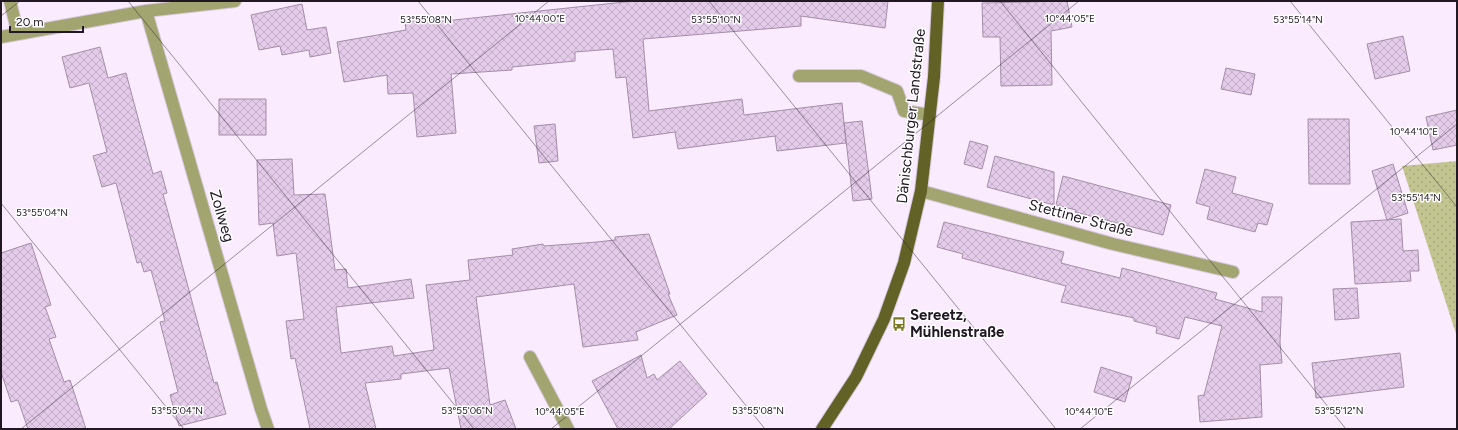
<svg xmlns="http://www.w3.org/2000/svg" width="1458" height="430" viewBox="0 0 1458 430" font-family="Figtree,sans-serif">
<defs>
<pattern id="grass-dots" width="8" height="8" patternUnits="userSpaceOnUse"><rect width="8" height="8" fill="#c3c590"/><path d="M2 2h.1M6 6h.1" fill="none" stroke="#a7a87c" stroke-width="1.8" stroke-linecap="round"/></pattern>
<pattern id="building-cross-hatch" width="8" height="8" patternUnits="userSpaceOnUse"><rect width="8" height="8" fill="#e4cbea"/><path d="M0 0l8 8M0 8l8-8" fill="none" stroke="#c3aec8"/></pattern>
</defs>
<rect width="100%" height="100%" fill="#faebfe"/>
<path fill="url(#grass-dots)" d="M 1457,161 L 1457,337 L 1402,166 Z"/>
<path fill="url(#building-cross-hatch)" stroke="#a48da9" d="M 634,1 L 888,1 L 885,28 L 801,16 L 801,26 L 643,39 L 649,111 L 742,99 L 744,115 L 842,103 L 846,143 L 777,151 L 775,136 L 678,149 L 675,132 L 633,138 L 626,77 L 616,78 L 613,49 L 575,52 L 575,61 L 512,67 L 512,70 L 451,74 L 456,133 L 417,137 L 413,93 L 388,94 L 387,75 L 344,82 L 337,42 L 406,30 L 405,22 L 435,19 L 435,22 Z
M 1067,1 L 1072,27 L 1051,31 L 1052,85 L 1001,86 L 1000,37 L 983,37 L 982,3 Z
M 302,4 L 307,30 L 326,27 L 331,53 L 310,57 L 309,50 L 282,55 L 280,46 L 259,50 L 251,15 Z
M 1403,36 L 1410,71 L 1375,79 L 1367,44 Z
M 100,47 L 108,78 L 126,73 L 153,174 L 161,171 L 167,193 L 163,194 L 214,383 L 217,382 L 226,414 L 179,426 L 170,395 L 178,392 L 160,322 L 165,321 L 151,270 L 144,272 L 141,262 L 137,263 L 116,183 L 102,187 L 93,156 L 107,152 L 89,83 L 70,88 L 62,57 Z
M 1226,68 L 1255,74 L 1251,95 L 1221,89 Z
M 219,99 L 266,99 L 266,135 L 219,135 Z
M 1457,110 L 1457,145 L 1433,150 L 1426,117 Z
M 1308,119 L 1349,119 L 1350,184 L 1309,184 Z
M 862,121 L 872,199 L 853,201 L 844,123 Z
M 555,124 L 558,161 L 539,163 L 534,126 Z
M 970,141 L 988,146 L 982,169 L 964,164 Z
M 995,156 L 1054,172 L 1054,205 L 987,187 Z
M 292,159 L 294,195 L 325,194 L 335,270 L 346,269 L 348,288 L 411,279 L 414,298 L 336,307 L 341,353 L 392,346 L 394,356 L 434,350 L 426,285 L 470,280 L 468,260 L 513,255 L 512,249 L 543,244 L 544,246 L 597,242 L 615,240 L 615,237 L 649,234 L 670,294 L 668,294 L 677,315 L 636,332 L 638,340 L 583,347 L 574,284 L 476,297 L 490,405 L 505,400 L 516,429 L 461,429 L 449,368 L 401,374 L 401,379 L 365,383 L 376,429 L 310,429 L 295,358 L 291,359 L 286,321 L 304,319 L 296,253 L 277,256 L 273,223 L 259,225 L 257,160 Z
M 1393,164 L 1408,213 L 1387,220 L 1372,171 Z
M 1205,169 L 1236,177 L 1232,193 L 1273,204 L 1267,225 L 1258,223 L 1255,232 L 1207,219 L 1210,207 L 1196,203 Z
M 1063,176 L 1171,205 L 1163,235 L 1075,212 L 1076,210 L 1056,205 Z
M 1401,219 L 1403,251 L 1418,250 L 1419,271 L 1410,271 L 1411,281 L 1355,284 L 1351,222 Z
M 944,222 L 1064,252 L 1061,263 L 1120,278 L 1122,268 L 1217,293 L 1215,299 L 1262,312 L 1262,297 L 1282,297 L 1280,342 L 1282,363 L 1260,365 L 1262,417 L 1200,422 L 1198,396 L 1204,395 L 1222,326 L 1185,317 L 1179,339 L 1156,333 L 1157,327 L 1134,321 L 1134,318 L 1061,302 L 1066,286 L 962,258 L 963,254 L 937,247 Z
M 31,243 L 51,305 L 45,307 L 56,337 L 49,339 L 64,382 L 70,380 L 86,429 L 28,429 L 18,400 L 11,402 L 1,372 L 1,253 Z
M 1357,288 L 1359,318 L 1335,320 L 1333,289 Z
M 1400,353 L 1404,387 L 1316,398 L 1312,363 Z
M 641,355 L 647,378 L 654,374 L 657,380 L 680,361 L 707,394 L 669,429 L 618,429 L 592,381 Z
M 1101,367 L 1132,377 L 1125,402 L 1094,392 Z"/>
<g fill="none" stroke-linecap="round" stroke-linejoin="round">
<defs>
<path id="minor" d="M 10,1 L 18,34
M 146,11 L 261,409 L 268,429
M 1,37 L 146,11 L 235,1
M 799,76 L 861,76 L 897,91 L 904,111 L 930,115
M 921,191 L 1113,244 L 1233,272
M 530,357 L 568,429"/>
<path id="major" d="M 822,429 L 856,377 L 884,319 L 904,263 L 921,191 L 934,77 L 938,1"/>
</defs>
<use href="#minor" stroke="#d7c9db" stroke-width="14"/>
<use href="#major" stroke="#d7c9db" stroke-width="14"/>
<use href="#minor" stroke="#a3a570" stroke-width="12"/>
<use href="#major" stroke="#626226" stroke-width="12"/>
</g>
<path fill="none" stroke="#211823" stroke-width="1" stroke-opacity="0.45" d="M 128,1 L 474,429M 418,1 L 765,429M 709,1 L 1056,429M 1000,1 L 1346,429M 1290,1 L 1457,207M 1,16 L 20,1M 1,203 L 184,429M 21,429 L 549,1M 551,429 L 1079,1M 1080,429 L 1457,124"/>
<defs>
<symbol id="bus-bare" viewBox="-9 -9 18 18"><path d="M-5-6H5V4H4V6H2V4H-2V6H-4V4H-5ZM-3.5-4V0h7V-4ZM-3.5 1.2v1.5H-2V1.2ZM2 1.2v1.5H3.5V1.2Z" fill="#7a7921" stroke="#fff" stroke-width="2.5" paint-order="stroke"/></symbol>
</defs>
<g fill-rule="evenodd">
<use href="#bus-bare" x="889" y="314" width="20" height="20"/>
</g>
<g text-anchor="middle" stroke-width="3" stroke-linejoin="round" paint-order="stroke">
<g font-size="15" fill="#211823" stroke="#fff">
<text transform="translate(911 116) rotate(-84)" y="5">Dänischburger Landstraße</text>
<text transform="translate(222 216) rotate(74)" y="5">Zollweg</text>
<text transform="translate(1081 218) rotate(15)" y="5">Stettiner Straße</text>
</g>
<g font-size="15" font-weight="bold" fill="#211823" stroke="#fff" text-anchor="start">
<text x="910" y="320">Sereetz,<tspan x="910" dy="17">Mühlenstraße</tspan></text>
</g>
</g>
<g font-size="10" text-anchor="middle" fill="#211823" stroke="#fff" stroke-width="3" stroke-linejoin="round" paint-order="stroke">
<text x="540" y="22">10°44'00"E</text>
<text x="1070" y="22">10°44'05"E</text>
<text x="426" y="23">53°55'08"N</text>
<text x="716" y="23">53°55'10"N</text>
<text x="1298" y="23">53°55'14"N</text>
<text x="1414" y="135">10°44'10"E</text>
<text x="1416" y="201">53°55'14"N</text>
<text x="42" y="216">53°55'04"N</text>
<text x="177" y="414">53°55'04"N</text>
<text x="467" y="414">53°55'06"N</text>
<text x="758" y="414">53°55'08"N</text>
<text x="1339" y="414">53°55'12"N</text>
<text x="560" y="415">10°44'05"E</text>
<text x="1089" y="415">10°44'10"E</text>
</g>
<rect width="1458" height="430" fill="none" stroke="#211823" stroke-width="4"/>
<path d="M10 26v6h73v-6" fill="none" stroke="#211823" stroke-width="2"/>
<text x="16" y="26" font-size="12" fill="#211823" stroke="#ffffff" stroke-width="3" paint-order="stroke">20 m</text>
</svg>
